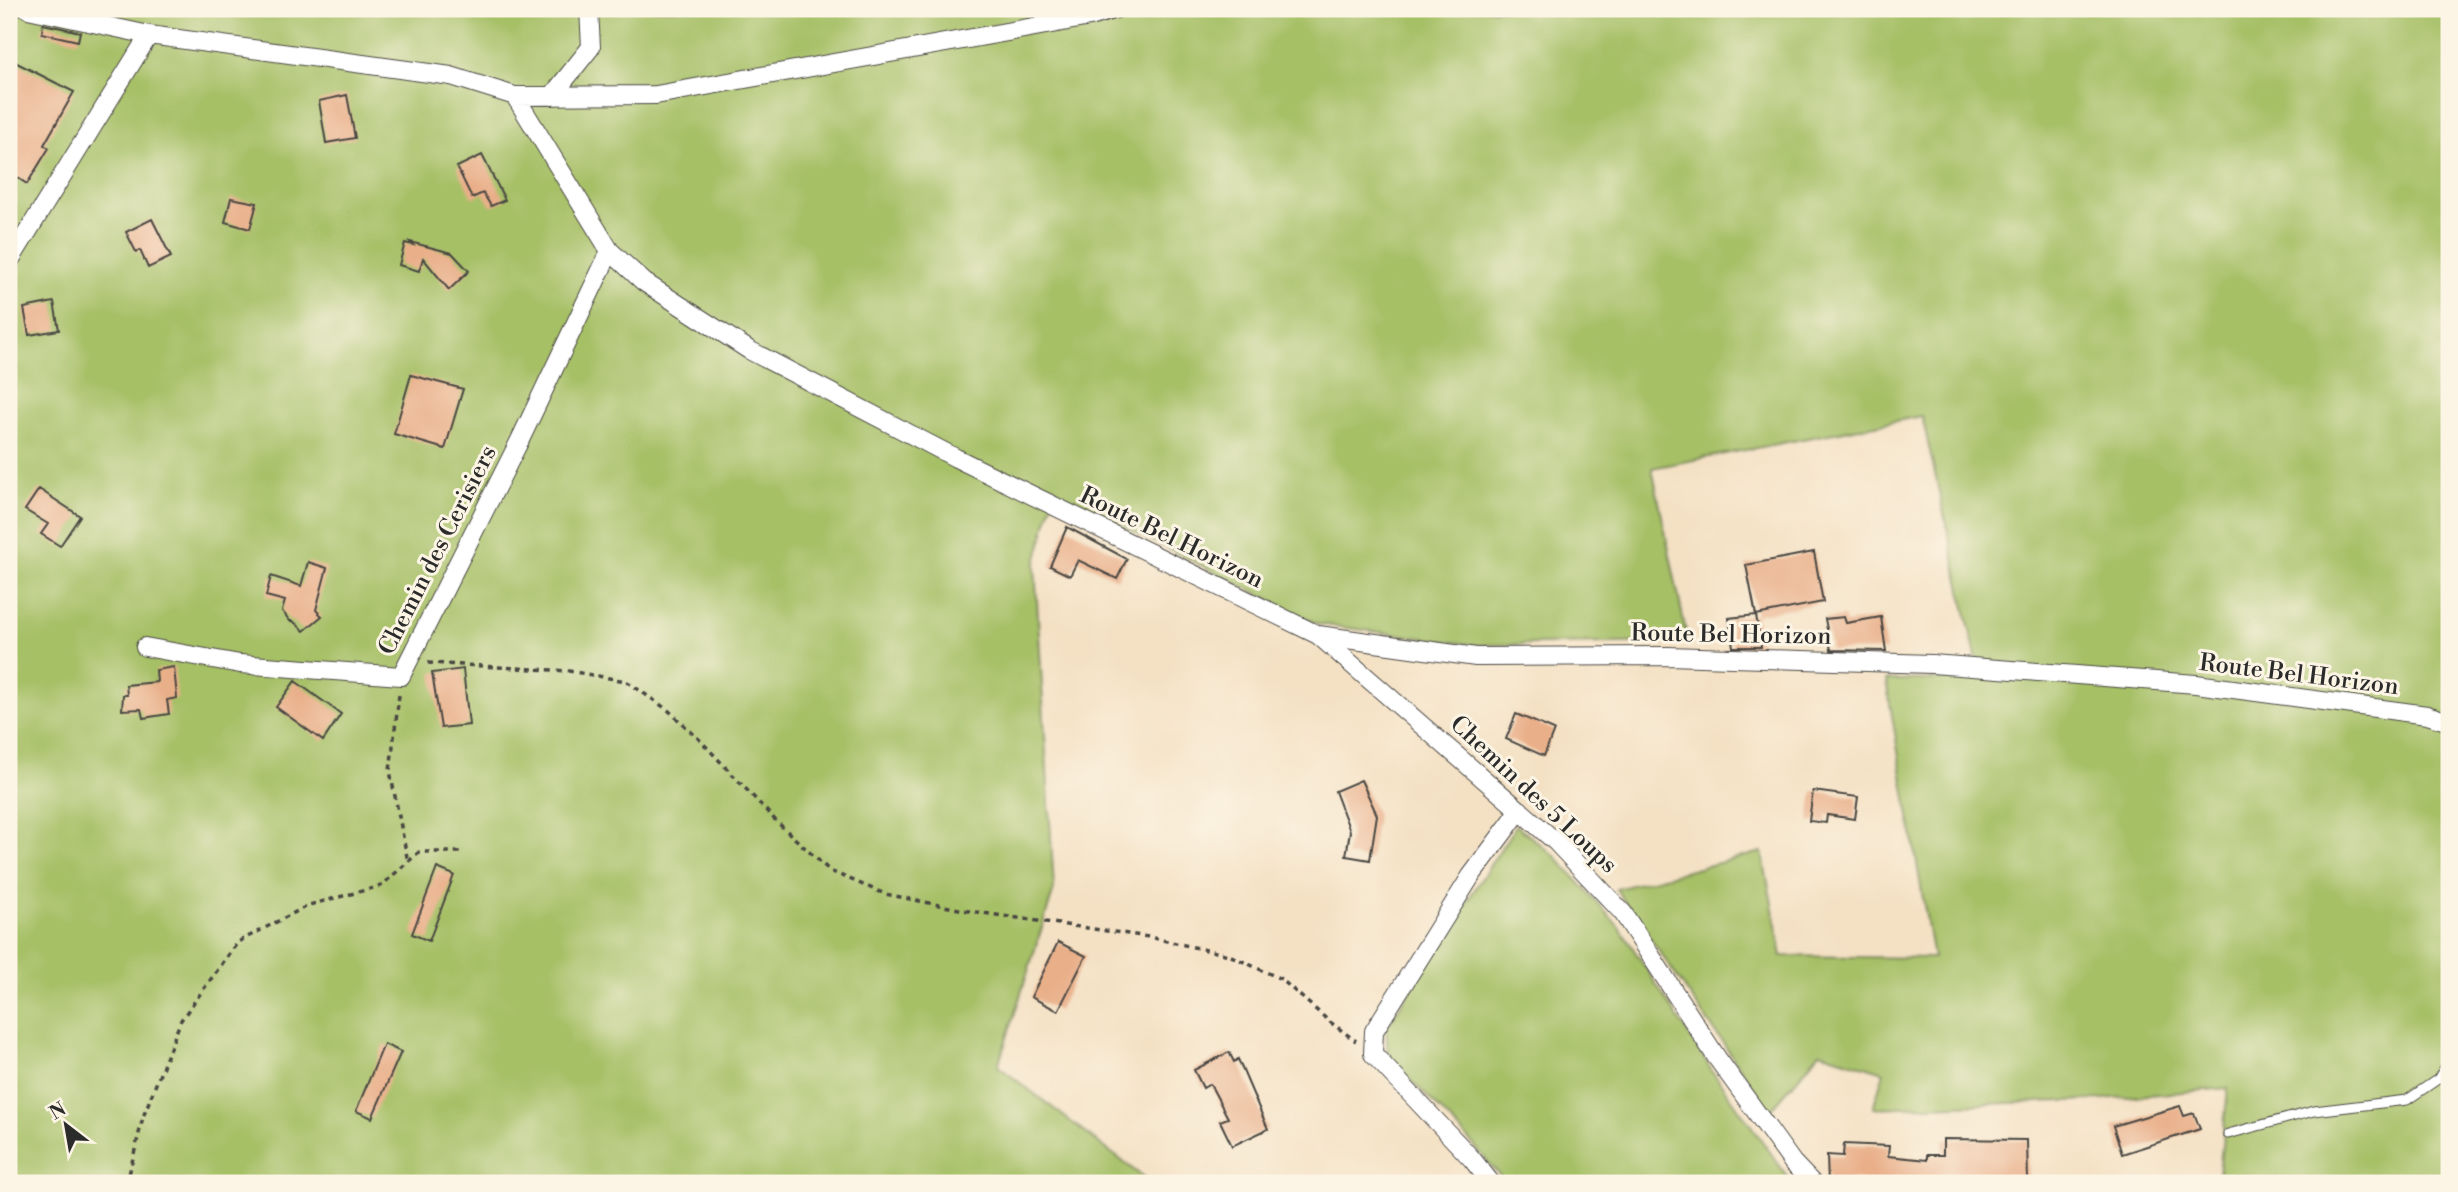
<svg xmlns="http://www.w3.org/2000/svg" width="2458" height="1192" viewBox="0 0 2458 1192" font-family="'Libre Bodoni',serif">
<rect width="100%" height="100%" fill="#fcf5e5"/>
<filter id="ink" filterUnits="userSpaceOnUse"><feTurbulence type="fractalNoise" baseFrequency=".0143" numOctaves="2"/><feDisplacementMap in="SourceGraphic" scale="14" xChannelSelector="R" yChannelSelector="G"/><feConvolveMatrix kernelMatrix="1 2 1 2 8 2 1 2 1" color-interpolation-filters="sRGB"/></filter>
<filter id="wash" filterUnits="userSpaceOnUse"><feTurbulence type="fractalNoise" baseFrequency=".00686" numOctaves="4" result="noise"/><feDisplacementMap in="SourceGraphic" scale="28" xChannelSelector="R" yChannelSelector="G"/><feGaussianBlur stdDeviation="1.57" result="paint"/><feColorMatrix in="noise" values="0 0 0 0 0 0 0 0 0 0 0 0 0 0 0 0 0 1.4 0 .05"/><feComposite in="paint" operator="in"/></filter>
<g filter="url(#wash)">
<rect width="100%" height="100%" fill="#f4e1c4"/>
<path fill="#a6c066" stroke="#687648" stroke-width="2" d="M 9,9 L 1071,9 L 1084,30 L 1158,9 L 2449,9 L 2449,1183 L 2218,1183 L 2228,1088 L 2091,1100 L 1873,1108 L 1884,1072 L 1820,1052 L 1770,1111 L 1616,889 L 1762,852 L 1782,956 L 1933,958 L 1886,680 L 1981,679 L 1922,416 L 1652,468 L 1688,642 L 1476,645 L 1318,624 L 1055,492 L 1035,566 L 1054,889 L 998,1066 L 1151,1183 L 9,1183 Z
M 1516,825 L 1556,857 L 1620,928 L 1712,1071 L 1792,1183 L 1506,1183 L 1472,1143 L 1388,1056 L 1386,1028 Z"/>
<g id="blocks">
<path fill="#e9af89" d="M 43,24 L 80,32 L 78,41 L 42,33 Z
M 9,59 L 74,92 L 44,145 L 49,148 L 27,184 L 9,172 Z
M 347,95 L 355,138 L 326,143 L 319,101 Z
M 482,155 L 505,200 L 491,206 L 483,193 L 472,198 L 457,167 Z
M 231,198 L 257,203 L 250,229 L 225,222 Z
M 152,219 L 171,257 L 148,268 L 140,250 L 136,252 L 126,232 Z
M 410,242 L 452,253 L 469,271 L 449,290 L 423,258 L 419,271 L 399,265 L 405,243 L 413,245 Z
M 54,302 L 59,330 L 29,335 L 24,308 Z
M 411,375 L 463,389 L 445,449 L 394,434 Z
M 39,489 L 80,516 L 60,546 L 41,534 L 48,524 L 25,510 Z
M 1067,527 L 1127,559 L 1117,579 L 1078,560 L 1070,576 L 1050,566 Z
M 1814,552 L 1823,602 L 1756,615 L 1746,565 Z
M 308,562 L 327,568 L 316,610 L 322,616 L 304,631 L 293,621 L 290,621 L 282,611 L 285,601 L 266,596 L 271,576 L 301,586 Z
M 1756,615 L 1761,647 L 1733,647 L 1729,618 Z
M 1844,617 L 1846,623 L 1881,617 L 1886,651 L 1831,650 L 1825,619 Z
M 174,667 L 177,698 L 167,700 L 169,714 L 143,718 L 141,709 L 122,710 L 123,695 L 127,695 L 126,685 L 157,682 L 156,670 Z
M 463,669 L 469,725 L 441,728 L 432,673 Z
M 295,681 L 341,714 L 323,741 L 276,707 Z
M 1516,714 L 1554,730 L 1544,756 L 1506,739 Z
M 1361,780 L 1377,815 L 1370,860 L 1346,856 L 1350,831 L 1335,791 Z
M 1813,791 L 1858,797 L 1855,819 L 1827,815 L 1826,823 L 1809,821 Z
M 437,868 L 454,875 L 429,941 L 412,934 Z
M 1058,942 L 1086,956 L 1058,1011 L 1031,997 Z
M 384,1044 L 401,1052 L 372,1118 L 356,1111 Z
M 1229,1052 L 1234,1062 L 1238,1059 L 1268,1129 L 1232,1146 L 1220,1121 L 1228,1118 L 1210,1084 L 1203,1088 L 1194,1070 Z
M 2180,1106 L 2184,1116 L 2194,1113 L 2200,1129 L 2122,1154 L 2113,1126 Z
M 1943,1139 L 2027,1140 L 2028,1183 L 1914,1183 L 1852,1180 L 1852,1183 L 1828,1183 L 1827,1155 L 1843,1156 L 1844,1144 L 1889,1146 L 1888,1156 L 1927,1160 L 1927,1155 L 1943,1155 Z"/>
</g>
</g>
<g filter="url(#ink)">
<use href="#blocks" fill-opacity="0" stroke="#494642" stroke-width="2"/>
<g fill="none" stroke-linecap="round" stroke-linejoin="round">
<defs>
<path id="service" d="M 2228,1134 L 2314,1111 L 2407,1100 L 2438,1079 L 2449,1061"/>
<path id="minor" d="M 28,9 L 149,35 L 451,76 L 515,96 L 610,251 L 644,282 L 749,350 L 956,458 L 1318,635 L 1476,657 L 1668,656 L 1932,664 L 2196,684 L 2427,715 L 2449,722
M 515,96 L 656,95 L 1090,17 L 1116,9
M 552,96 L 591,47 L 589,9
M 9,262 L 149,35
M 1318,635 L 1556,842 L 1623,913 L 1717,1058 L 1793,1163 L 1812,1183
M 145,647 L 240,664 L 401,676 L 520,440 L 610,251
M 1491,1183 L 1472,1159 L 1373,1054 L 1374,1031 L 1471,876 L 1520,810"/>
</defs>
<use href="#service" stroke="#494642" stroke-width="11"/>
<use href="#minor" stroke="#494642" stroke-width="20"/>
<path stroke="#494642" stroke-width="3.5" stroke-dasharray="5 5" stroke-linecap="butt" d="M 428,663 L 569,671 L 626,681 L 668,710 L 701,741 L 776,821 L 830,871 L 885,894 L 969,911 L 1149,937 L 1229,955 L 1281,979 L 1330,1022 L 1356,1041
M 399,695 L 390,771 L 408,862
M 127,1183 L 143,1117 L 181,1020 L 238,942 L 309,905 L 381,886 L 419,852 L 462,852"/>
<use href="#service" stroke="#fff" stroke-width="9"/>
<use href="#minor" stroke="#fff" stroke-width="18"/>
</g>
</g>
<g text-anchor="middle" stroke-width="6" stroke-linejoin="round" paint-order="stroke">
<g font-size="24" fill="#2b2b2b" stroke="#fcf5e5">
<text transform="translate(1172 537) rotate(26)" y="8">Route Bel Horizon</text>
<text transform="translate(437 550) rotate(-63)" y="8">Chemin des Cerisiers</text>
<text transform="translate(1731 634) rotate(1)" y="8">Route Bel Horizon</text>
<text transform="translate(2299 674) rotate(7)" y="8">Route Bel Horizon</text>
<text transform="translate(1534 794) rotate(43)" y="8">Chemin des 5 Loups</text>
</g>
</g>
<rect width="2458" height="1192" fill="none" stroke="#fcf5e5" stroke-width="35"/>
<g transform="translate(66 1125) rotate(329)" stroke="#fcf5e5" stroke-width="5" paint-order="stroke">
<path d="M0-5L12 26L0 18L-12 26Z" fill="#2b2b2b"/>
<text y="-10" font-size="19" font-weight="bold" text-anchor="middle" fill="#2b2b2b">N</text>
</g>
</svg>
